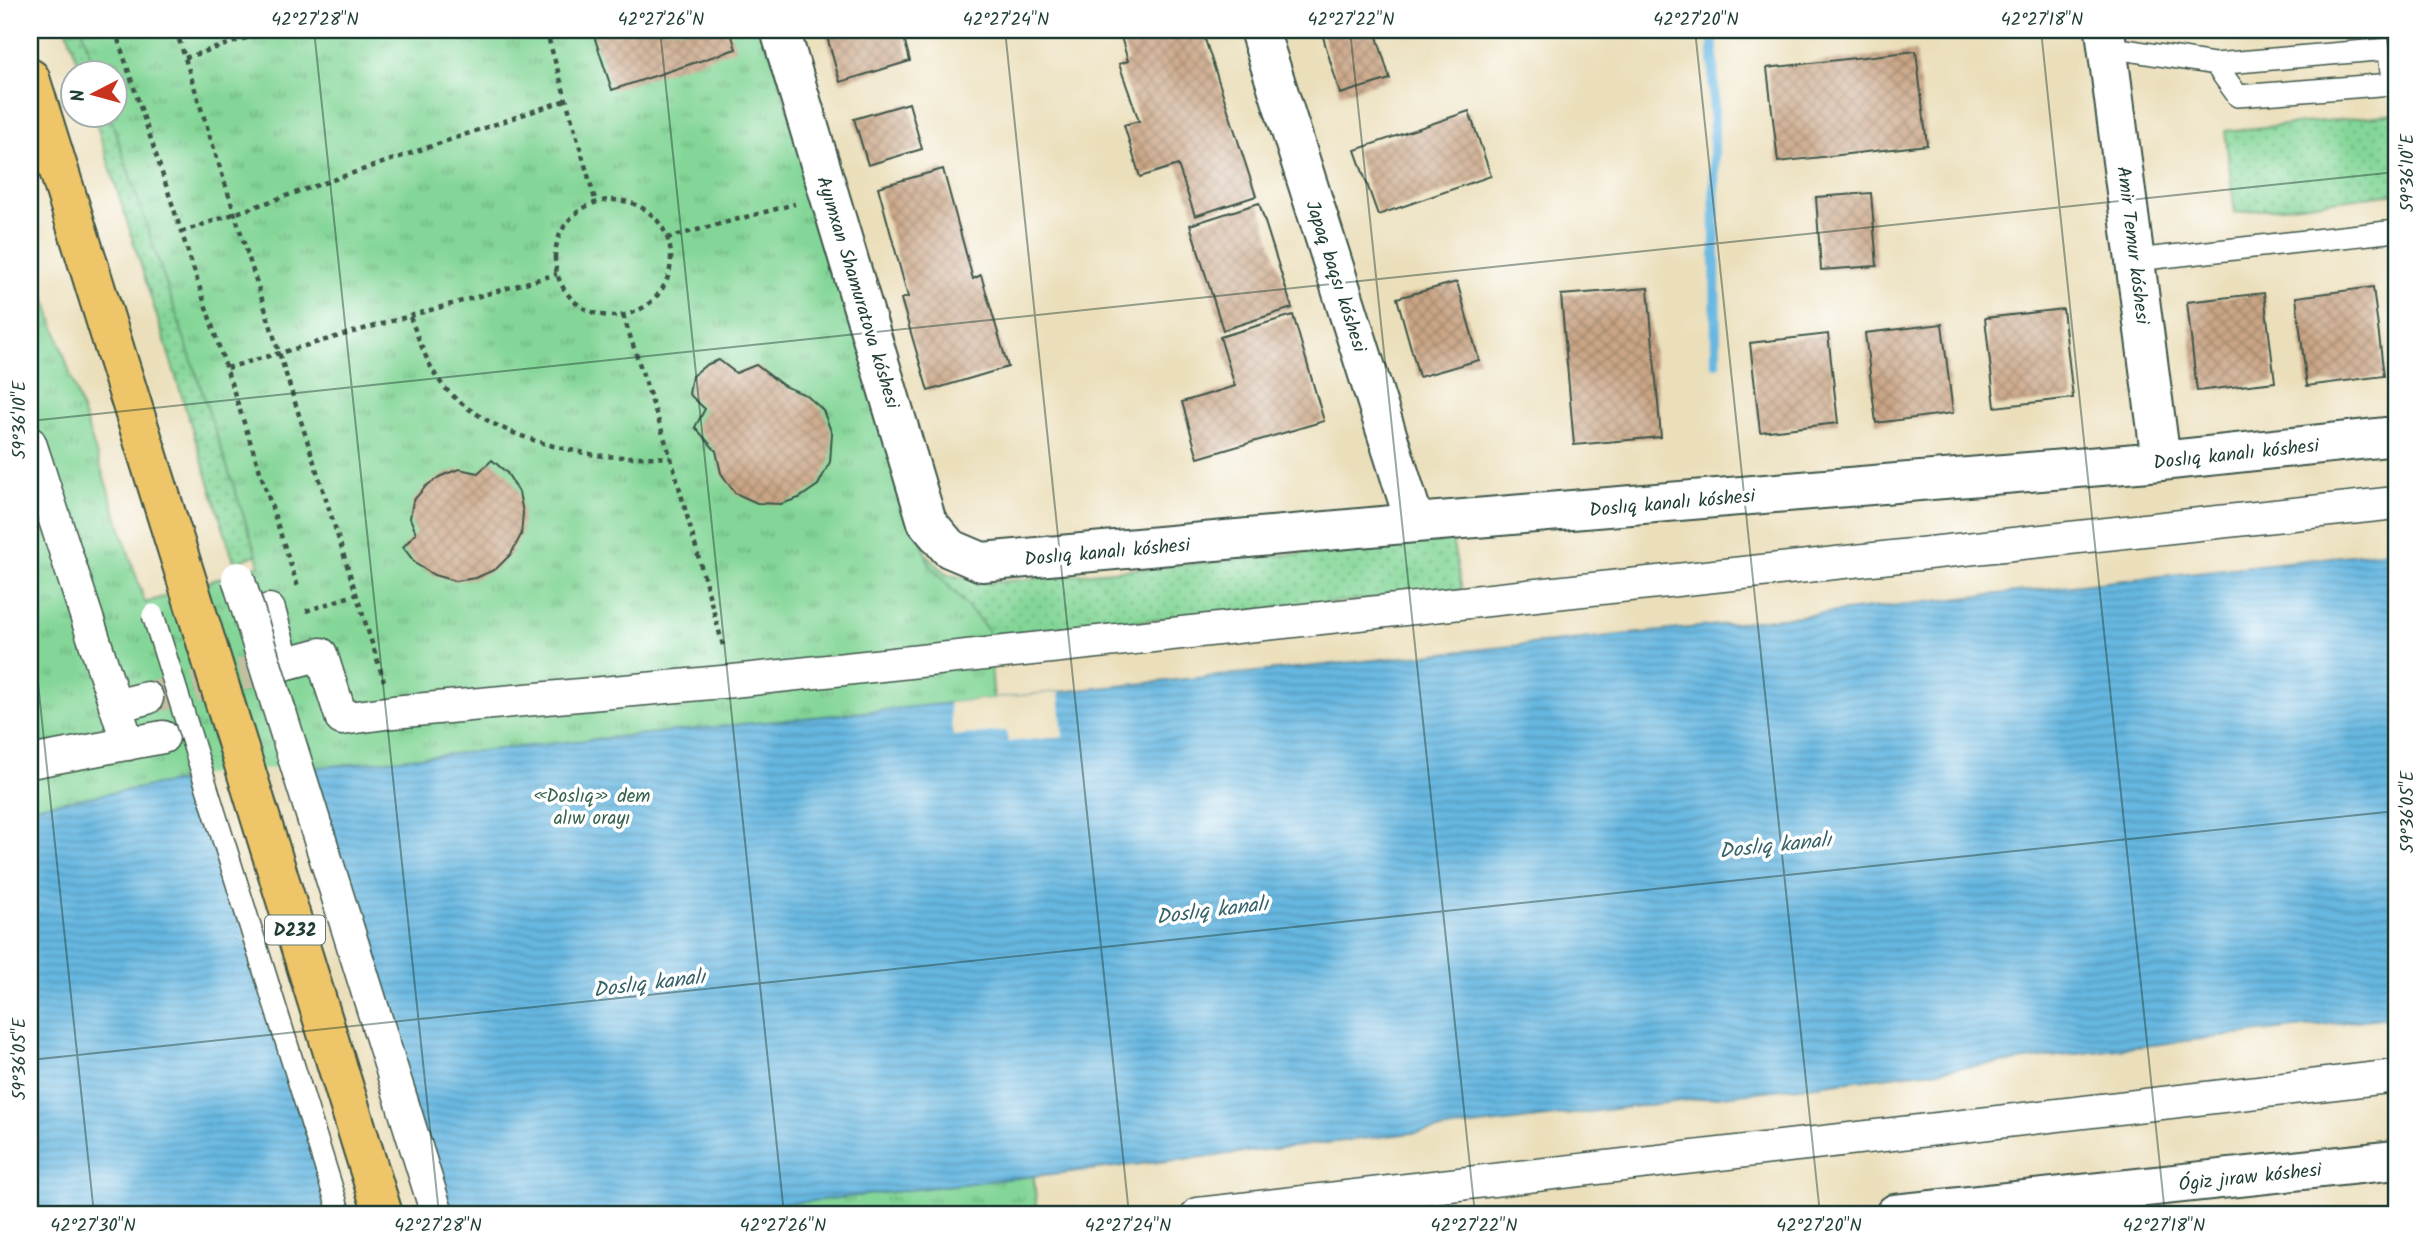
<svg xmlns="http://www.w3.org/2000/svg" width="2426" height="1244" viewBox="0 0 2426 1244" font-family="Kalam,sans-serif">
<defs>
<pattern id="grass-dots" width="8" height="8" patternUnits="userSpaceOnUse" patternTransform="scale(1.75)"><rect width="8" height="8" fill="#83d697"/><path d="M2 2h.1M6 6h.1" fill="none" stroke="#6baf7c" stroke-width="1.8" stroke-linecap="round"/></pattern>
<pattern id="park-tufts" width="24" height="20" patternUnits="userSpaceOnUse" patternTransform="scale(1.75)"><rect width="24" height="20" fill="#83d697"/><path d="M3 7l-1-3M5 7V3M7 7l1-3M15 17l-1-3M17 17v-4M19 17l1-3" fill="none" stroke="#6baf7c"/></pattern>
<pattern id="water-rules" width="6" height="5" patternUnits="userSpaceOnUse" patternTransform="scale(1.75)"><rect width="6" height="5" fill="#66b7e1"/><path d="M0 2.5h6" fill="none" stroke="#5396b7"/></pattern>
<pattern id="building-cross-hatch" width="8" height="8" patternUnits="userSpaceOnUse" patternTransform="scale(1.75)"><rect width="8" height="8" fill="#caa585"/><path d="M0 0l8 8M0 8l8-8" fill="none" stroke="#a3886e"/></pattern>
</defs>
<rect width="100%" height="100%" fill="#fff"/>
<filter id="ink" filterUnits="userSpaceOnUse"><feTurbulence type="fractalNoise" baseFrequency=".0143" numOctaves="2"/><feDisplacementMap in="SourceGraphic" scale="14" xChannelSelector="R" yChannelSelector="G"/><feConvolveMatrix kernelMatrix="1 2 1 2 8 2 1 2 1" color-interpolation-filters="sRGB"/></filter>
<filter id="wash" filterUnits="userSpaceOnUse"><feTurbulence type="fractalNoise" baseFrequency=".00686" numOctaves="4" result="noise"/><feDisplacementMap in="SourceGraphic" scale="28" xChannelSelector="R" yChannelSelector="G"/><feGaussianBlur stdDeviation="1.57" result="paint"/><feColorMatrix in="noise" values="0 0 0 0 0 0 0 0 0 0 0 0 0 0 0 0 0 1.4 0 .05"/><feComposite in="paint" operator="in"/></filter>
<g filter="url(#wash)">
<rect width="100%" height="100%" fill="#ebdfbb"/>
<path fill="url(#grass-dots)" stroke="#518a66" stroke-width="2" d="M 67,30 L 105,30 L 258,554 L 237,562 L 233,559 L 94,116 L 116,116 L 116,74 L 81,73 Z
M 2396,114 L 2396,193 L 2235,213 L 2225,131 Z
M 834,491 L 921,549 L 946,574 L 987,583 L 1452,539 L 1462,590 L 978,637 Z"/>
<path fill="url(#park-tufts)" stroke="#518a66" stroke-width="2" d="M 82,30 L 764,30 L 929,564 L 988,630 L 1037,1214 L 30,1214 L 30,251 L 145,603 L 260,565 L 110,116 L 116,116 L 116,74 L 96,73 Z"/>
<path fill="url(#water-rules)" stroke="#427a8a" stroke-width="2" d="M 2396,550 L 2396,1016 L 1379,1137 L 697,1214 L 30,1214 L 30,807 L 174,782 L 1719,625 Z"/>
<path fill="#ebdfbb" d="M 1059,692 L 1063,737 L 1008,742 L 1006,731 L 953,736 L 949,703 Z
M 303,765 L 445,1214 L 333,1214 L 196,776 Z"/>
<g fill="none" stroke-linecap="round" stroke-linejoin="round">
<path stroke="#66b7e1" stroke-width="10" d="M 1713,30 L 1716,363"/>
</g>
<g id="blocks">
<path fill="url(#building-cross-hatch)" d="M 592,30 L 730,30 L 736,49 L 612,90 Z
M 825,30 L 902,30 L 910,61 L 840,82 Z
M 1119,30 L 1202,30 L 1256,196 L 1195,216 L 1178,165 L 1140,177 L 1124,125 L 1139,121 L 1119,64 L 1128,61 Z
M 1321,30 L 1375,30 L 1390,79 L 1340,94 Z
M 1916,51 L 1927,145 L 1778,162 L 1767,68 Z
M 909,103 L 922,149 L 868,165 L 854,119 Z
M 1469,111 L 1491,176 L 1378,215 L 1355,150 Z
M 943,169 L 973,279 L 981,275 L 1008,367 L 928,391 L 901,299 L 908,297 L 878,187 Z
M 1871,193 L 1877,266 L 1821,270 L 1816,197 Z
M 1259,203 L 1292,308 L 1223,330 L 1190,225 Z
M 1457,282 L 1479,360 L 1419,377 L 1397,298 Z
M 2373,287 L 2384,376 L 2307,386 L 2296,297 Z
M 1648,288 L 1661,437 L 1574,445 L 1561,295 Z
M 2264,293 L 2275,382 L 2197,391 L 2187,302 Z
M 2063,309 L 2073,398 L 1995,407 L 1985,318 Z
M 1293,315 L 1324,421 L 1198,458 L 1182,402 L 1235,386 L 1220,337 Z
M 1942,324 L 1953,413 L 1876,423 L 1865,333 Z
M 1828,334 L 1838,423 L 1760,432 L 1750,343 Z
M 719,360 L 736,373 L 756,365 L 784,386 L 806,395 L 823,410 L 832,434 L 830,462 L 818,485 L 799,498 L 781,504 L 757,503 L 735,493 L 721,473 L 716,451 L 695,427 L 705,409 L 689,394 L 692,376 L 706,365 Z
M 492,460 L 507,473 L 519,492 L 523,513 L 521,535 L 511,554 L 496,569 L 476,578 L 455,581 L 434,575 L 416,564 L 403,547 L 416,533 L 410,518 L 413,501 L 426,486 L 441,476 L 459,469 L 478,473 Z"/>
</g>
</g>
<g filter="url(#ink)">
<use href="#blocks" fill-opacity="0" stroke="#3e5548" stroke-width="2"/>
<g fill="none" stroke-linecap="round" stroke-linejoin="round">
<path stroke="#c2bfa0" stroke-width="32" stroke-dasharray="32 16" stroke-linecap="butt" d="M 147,698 L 284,664"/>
<defs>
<path id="service" d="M 2108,47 L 2215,64 L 2389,49 L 2392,84 L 2238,96 L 2215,64
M 2136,260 L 2396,231"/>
<path id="pedestrian" d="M 30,443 L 128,744
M 269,610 L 284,664 L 321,654 L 342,719 L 393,712 L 733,681 L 2396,503
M 115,706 L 147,698
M 30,762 L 163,737
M 1198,1214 L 2396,1076"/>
<path id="minor" d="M 780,30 L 927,522 L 949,548 L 982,562 L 1415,523 L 2161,461 L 2396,436
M 1259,30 L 1415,523
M 2105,30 L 2161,461
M 1895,1214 L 2396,1160"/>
<path id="primary" d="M 30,78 L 207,645"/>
</defs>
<use href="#service" stroke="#3e5548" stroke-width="24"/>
<use href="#pedestrian" stroke="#3e5548" stroke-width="35"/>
<use href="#minor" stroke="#3e5548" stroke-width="42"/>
<use href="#primary" stroke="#3e5548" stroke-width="42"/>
<path stroke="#3e5548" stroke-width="4.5" stroke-dasharray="5 5" stroke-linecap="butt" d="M 115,30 L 299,590
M 176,30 L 384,681
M 546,30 L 596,203
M 185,58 L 271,30
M555 258a58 58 0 1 1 116 0a58 58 0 1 1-116 0Z
M 181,232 L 566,100
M 667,238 L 795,204
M 623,315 L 671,458 L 724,649
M 410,317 C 420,341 428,369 446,389 C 481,426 536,444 585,453 C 612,459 643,456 671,458
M 227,368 L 557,274
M 306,611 L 357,594"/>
<use href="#service" stroke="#fff" stroke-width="21"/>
<use href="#pedestrian" stroke="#fff" stroke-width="32"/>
<use href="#minor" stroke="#fff" stroke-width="38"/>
<use href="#primary" stroke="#eec569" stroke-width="38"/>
<defs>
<path id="service-bridge" d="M 153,615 L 340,1214"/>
<path id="pedestrian-bridge" d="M 238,578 L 437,1214"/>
<path id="primary-bridge" d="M 207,645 L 383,1214"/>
</defs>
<use href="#service-bridge" stroke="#3e5548" stroke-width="24" stroke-linecap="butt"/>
<use href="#pedestrian-bridge" stroke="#3e5548" stroke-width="35" stroke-linecap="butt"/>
<use href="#primary-bridge" stroke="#3e5548" stroke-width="42" stroke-linecap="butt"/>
<use href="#service-bridge" stroke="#fff" stroke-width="21"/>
<use href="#pedestrian-bridge" stroke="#fff" stroke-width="32"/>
<use href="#primary-bridge" stroke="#eec569" stroke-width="38"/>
</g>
</g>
<path fill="none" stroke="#1f3d34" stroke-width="2" stroke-opacity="0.45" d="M 314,30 L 439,1214M 660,30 L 784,1214M 1005,30 L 1129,1214M 1350,30 L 1475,1214M 1695,30 L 1820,1214M 2041,30 L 2165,1214M 2386,30 L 2396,128M 30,421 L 2396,172M 30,607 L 94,1214M 30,1060 L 2396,811"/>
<g text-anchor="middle" stroke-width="7" stroke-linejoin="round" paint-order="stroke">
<rect fill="#fff" stroke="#627771" stroke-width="2" x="265" y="915.5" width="60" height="29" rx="5"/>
<g font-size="18" font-weight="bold" fill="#1f3d34">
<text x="295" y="936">D232</text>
</g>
<g font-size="19" fill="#1f3d34" stroke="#fff">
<text transform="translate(2134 245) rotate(83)" y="7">Amir Temur kóshesi</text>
<text transform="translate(1337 276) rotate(72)" y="7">Japaq baqsı kóshesi</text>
<text transform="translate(859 292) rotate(73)" y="7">Ayımxan Shamuratova kóshesi</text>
<text transform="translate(2236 453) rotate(-6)" y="7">Doslıq kanalı kóshesi</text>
<text transform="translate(1672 502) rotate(-5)" y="7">Doslıq kanalı kóshesi</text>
<text transform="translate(1107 551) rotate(-5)" y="7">Doslıq kanalı kóshesi</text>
<text transform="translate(2250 1176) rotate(-6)" y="7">Ógiz jıraw kóshesi</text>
</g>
<g font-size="19" fill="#38634d" stroke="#fff">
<text x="592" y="802">«Doslıq» dem<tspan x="592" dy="22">alıw orayı</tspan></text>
</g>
<g font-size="21" font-style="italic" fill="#346268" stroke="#fff">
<text transform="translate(1775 845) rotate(-6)" y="7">Doslıq kanalı</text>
<text transform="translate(1212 910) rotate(-7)" y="7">Doslıq kanalı</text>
<text transform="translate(649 983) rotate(-7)" y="7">Doslıq kanalı</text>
</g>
</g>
<rect width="2426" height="1244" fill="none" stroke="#fff" stroke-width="77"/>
<g transform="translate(94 94) rotate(264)"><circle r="33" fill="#ffffff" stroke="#a5b1ae" stroke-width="2"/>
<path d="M0-5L12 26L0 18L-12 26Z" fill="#c8321e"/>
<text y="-10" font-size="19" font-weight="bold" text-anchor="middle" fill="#1f3d34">N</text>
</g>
<rect x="38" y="38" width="2350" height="1168" fill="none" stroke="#1f3d34" stroke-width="2.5"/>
<g font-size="18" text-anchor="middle" fill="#1f3d34">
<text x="315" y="25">42°27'28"N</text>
<text x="661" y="25">42°27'26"N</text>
<text x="1006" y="25">42°27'24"N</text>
<text x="1351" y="25">42°27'22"N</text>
<text x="1696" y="25">42°27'20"N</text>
<text x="2042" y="25">42°27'18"N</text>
<text transform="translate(2407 173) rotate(-90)" y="6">59°36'10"E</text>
<text transform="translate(19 420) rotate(-90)" y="6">59°36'10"E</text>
<text transform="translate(2407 812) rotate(-90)" y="6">59°36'05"E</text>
<text transform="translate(19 1059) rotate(-90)" y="6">59°36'05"E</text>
<text x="93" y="1231">42°27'30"N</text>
<text x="438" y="1231">42°27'28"N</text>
<text x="783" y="1231">42°27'26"N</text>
<text x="1128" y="1231">42°27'24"N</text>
<text x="1474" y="1231">42°27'22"N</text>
<text x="1819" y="1231">42°27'20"N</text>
<text x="2164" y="1231">42°27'18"N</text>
</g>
</svg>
